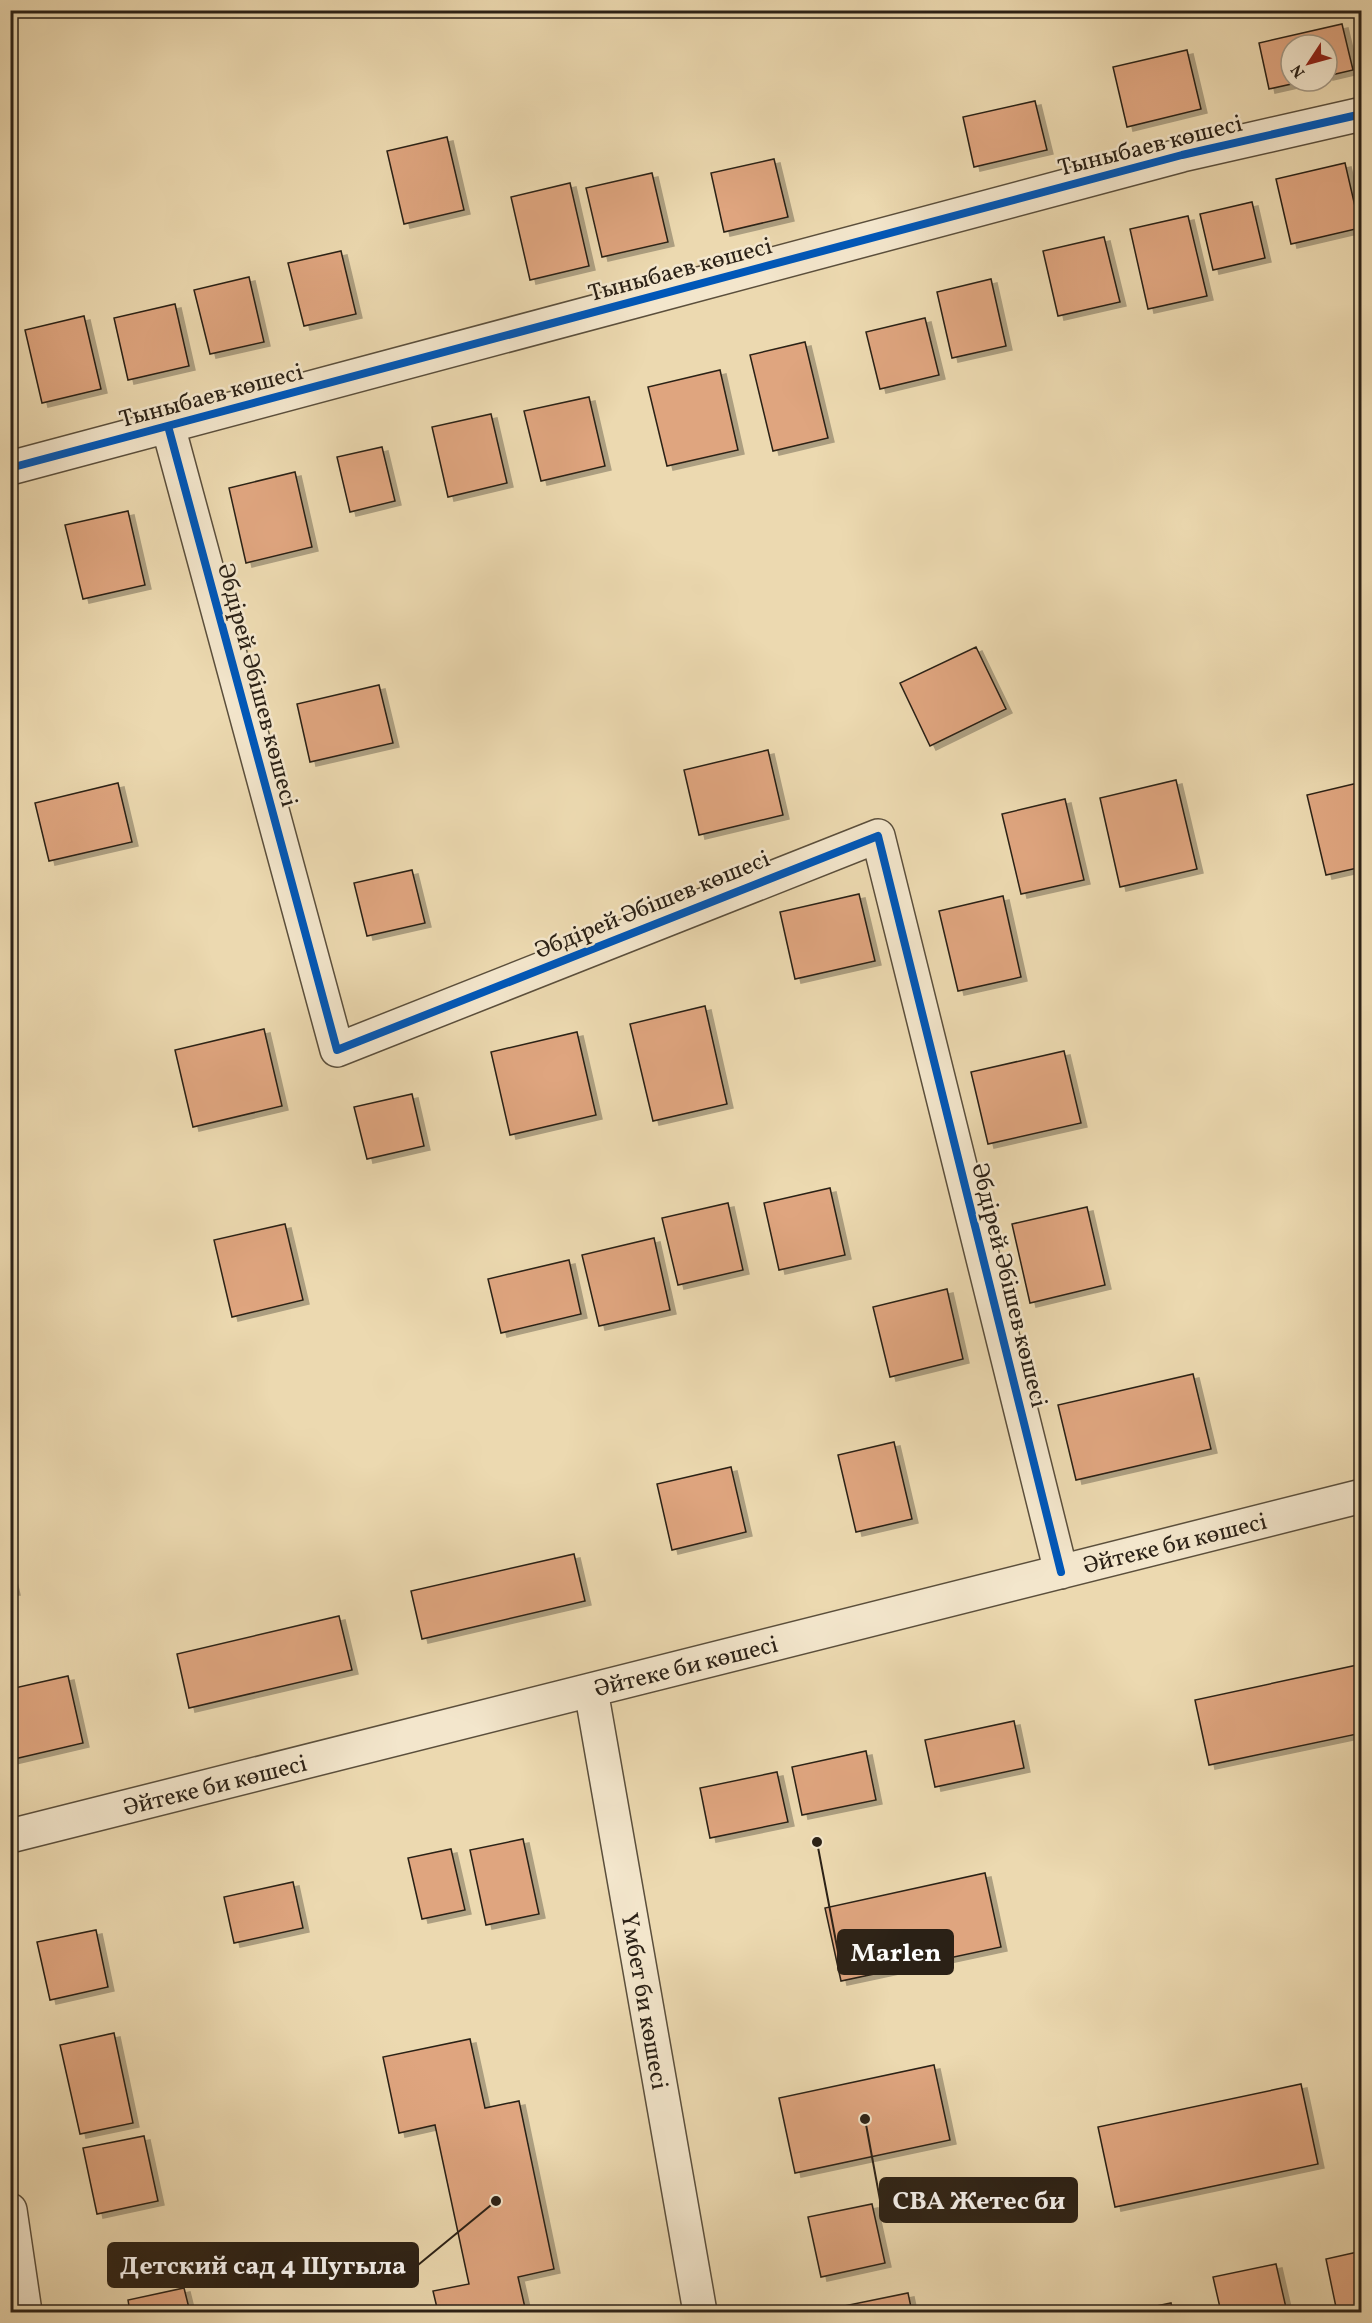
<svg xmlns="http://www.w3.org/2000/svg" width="1372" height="2323" viewBox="0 0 1372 2323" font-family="Vollkorn,serif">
<defs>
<filter id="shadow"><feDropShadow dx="6" dy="4" stdDeviation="0" flood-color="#0004"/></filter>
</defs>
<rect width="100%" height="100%" fill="#ecd9b0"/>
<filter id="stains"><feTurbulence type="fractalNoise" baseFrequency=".00333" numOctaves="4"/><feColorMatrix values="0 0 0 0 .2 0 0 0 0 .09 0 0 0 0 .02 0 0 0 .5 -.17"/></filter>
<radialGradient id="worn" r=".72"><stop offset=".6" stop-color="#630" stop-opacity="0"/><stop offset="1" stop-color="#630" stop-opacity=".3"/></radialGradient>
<path fill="#dfa57f" stroke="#2b2116" stroke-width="1.5" filter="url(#shadow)" d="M 1342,24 L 1353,70 L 1327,76 L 1327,45 L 1291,45 L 1291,81 L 1305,81 L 1269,89 L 1259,43 Z
M 1187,50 L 1201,109 L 1127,127 L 1113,67 Z
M 1035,101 L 1047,150 L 974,167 L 963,117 Z
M 447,137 L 464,210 L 404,224 L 387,151 Z
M 774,159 L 788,217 L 724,232 L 711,173 Z
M 1345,163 L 1360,228 L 1291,244 L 1276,179 Z
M 652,173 L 668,242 L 602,257 L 586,188 Z
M 570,183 L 589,266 L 530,280 L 511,197 Z
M 1252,202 L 1265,258 L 1213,270 L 1200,214 Z
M 1188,216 L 1207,296 L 1148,309 L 1130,229 Z
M 1104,237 L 1120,302 L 1058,316 L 1043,251 Z
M 341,251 L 356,314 L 304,326 L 288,263 Z
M 249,277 L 264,342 L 210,354 L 194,290 Z
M 991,279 L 1006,346 L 952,358 L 937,292 Z
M 175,304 L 189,366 L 128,380 L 114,318 Z
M 84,316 L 101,389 L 42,403 L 25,330 Z
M 925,318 L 939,375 L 880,389 L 866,332 Z
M 805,342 L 828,438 L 773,451 L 750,355 Z
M 720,370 L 738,450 L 667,466 L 648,387 Z
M 589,397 L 605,466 L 541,481 L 524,411 Z
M 491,414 L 507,483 L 448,497 L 432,427 Z
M 382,447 L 395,501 L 350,512 L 337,457 Z
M 295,472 L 312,547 L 246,563 L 229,488 Z
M 128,511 L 145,585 L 83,599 L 65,525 Z
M 976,647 L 1006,709 L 930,746 L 900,683 Z
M 379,685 L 393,743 L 310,762 L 297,704 Z
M 768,750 L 783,815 L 699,835 L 684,770 Z
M 1176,780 L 1197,869 L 1120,887 L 1100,798 Z
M 1362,782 L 1362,867 L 1326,875 L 1307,795 Z
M 118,783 L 132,842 L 49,861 L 35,803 Z
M 1065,799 L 1084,880 L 1021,894 L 1002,814 Z
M 412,870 L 425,923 L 367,936 L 354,883 Z
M 859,894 L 875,961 L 795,979 L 780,912 Z
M 1003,896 L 1021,977 L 958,991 L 939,911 Z
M 705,1006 L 727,1104 L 653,1121 L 630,1024 Z
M 264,1029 L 282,1106 L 193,1127 L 175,1050 Z
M 577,1032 L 596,1115 L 510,1135 L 491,1052 Z
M 1064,1051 L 1081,1123 L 988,1144 L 971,1072 Z
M 412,1094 L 424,1146 L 367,1159 L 354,1107 Z
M 830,1188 L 845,1255 L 779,1270 L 764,1203 Z
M 728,1203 L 743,1270 L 678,1285 L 662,1218 Z
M 1087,1207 L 1105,1285 L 1030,1303 L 1012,1224 Z
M 285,1224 L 303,1300 L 232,1317 L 214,1240 Z
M 1362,1230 L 1362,1258 L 1355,1232 Z
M 654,1238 L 670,1310 L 599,1326 L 582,1255 Z
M 569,1260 L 581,1314 L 501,1333 L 488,1279 Z
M 947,1289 L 963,1359 L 890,1377 L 873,1307 Z
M 1193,1374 L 1211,1449 L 1076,1480 L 1058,1405 Z
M 894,1442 L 912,1519 L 856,1532 L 838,1455 Z
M 731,1467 L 746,1532 L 672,1550 L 657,1484 Z
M 574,1554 L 585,1601 L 422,1639 L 411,1591 Z
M 10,1574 L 14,1591 L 10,1591 Z
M 339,1616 L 352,1670 L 189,1708 L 177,1654 Z
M 1362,1664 L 1362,1733 L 1209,1765 L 1195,1700 Z
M 68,1676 L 83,1743 L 10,1760 L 10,1689 Z
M 1014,1721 L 1024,1768 L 935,1787 L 925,1740 Z
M 866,1751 L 876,1800 L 802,1815 L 792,1767 Z
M 777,1772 L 788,1822 L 710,1838 L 700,1788 Z
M 523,1839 L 539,1914 L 486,1925 L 470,1850 Z
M 451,1849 L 465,1910 L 422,1919 L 408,1858 Z
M 985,1873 L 1001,1947 L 841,1981 L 825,1908 Z
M 293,1882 L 303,1928 L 234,1943 L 224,1897 Z
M 96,1930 L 108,1987 L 50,2000 L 37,1942 Z
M 114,2033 L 133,2123 L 80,2134 L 60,2045 Z
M 470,2039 L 485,2108 L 519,2101 L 554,2269 L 518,2277 L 526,2312 L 438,2312 L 433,2291 L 469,2284 L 435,2125 L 399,2133 L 383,2057 Z
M 934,2065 L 950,2140 L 795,2173 L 779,2098 Z
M 1301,2084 L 1318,2164 L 1115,2207 L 1098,2127 Z
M 144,2136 L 158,2201 L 97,2214 L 83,2148 Z
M 872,2204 L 885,2263 L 821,2277 L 808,2217 Z
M 1362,2251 L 1362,2312 L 1337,2312 L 1326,2259 Z
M 1276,2264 L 1287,2312 L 1221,2312 L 1213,2277 Z
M 184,2288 L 190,2312 L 130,2312 L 128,2300 Z
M 908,2293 L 912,2312 L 835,2312 L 834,2308 Z
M 1171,2303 L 1173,2312 L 1128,2312 Z"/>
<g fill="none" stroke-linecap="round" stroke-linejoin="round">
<defs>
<path id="street" d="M 168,426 L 337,1050 L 878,836 L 1061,1572
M 10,468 L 1182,155 L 1362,114
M 591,1690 L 700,2312
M 10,1836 L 1362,1496
M 10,2210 L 25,2312"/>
</defs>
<use href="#street" stroke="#5b4f3c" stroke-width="36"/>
<use href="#street" stroke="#f3e6cc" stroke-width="33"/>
<defs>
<path id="cycleway" d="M 168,426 L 337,1050 L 878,836 L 1061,1572
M 10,468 L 1182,155 L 1362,114"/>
</defs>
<use href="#cycleway" stroke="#f3e6cc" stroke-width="11"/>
<use href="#cycleway" stroke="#0057b8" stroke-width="8"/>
</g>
<g text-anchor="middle" stroke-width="5" stroke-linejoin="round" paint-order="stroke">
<g font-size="24" fill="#2b2116" stroke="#f3e6cc">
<text transform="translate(1150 145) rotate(-14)" y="8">Тыныбаев көшесі</text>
<text transform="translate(680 269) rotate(-15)" y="8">Тыныбаев көшесі</text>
<text transform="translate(211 395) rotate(-15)" y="8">Тыныбаев көшесі</text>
<text transform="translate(258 685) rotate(75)" y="8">Әбдірей Әбішев көшесі</text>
<text transform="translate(652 904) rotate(-22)" y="8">Әбдірей Әбішев көшесі</text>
<text transform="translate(1010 1285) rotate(76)" y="8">Әбдірей Әбішев көшесі</text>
<text transform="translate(1175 1543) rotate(-14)" y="8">Әйтеке би көшесі</text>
<text transform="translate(686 1666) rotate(-14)" y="8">Әйтеке би көшесі</text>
<text transform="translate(215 1785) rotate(-14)" y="8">Әйтеке би көшесі</text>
<text transform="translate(645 2001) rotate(80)" y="8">Үмбет би көшесі</text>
</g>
</g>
<path fill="none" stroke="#2b2116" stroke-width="2" d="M817 1842L838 1952M865 2119L880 2200M496 2201L418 2265"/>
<g fill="#2b2116" stroke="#f3e6cc" stroke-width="2">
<circle cx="817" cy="1842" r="6"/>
<circle cx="865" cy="2119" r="6"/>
<circle cx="496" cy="2201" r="6"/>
</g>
<g fill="#2b2116" stroke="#2b2116" stroke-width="2">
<rect x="838" y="1930" width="115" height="44" rx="6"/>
<rect x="880" y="2178" width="197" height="44" rx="6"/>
<rect x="108" y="2243" width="310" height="44" rx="6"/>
</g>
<g font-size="26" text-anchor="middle" font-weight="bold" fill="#fff">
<text x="896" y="1961">Marlen</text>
<text x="979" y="2209">СВА Жетес би</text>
<text x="263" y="2274">Детский сад 4 Шугыла</text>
</g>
<rect width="1372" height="2323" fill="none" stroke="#ecd9b0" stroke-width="36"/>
<rect x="12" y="12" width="1348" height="2299" fill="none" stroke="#2b2116" stroke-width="3"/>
<rect x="18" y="18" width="1336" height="2287" fill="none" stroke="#2b2116" stroke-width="1.5"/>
<g transform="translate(1309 63) rotate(234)"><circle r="28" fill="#f3e6cc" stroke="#a39783" stroke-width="1.5"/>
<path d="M0-4.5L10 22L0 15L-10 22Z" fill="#8f2418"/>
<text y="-9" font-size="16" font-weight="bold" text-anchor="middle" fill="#2b2116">N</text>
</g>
<rect width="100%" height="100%" filter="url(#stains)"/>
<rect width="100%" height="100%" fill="url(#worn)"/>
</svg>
